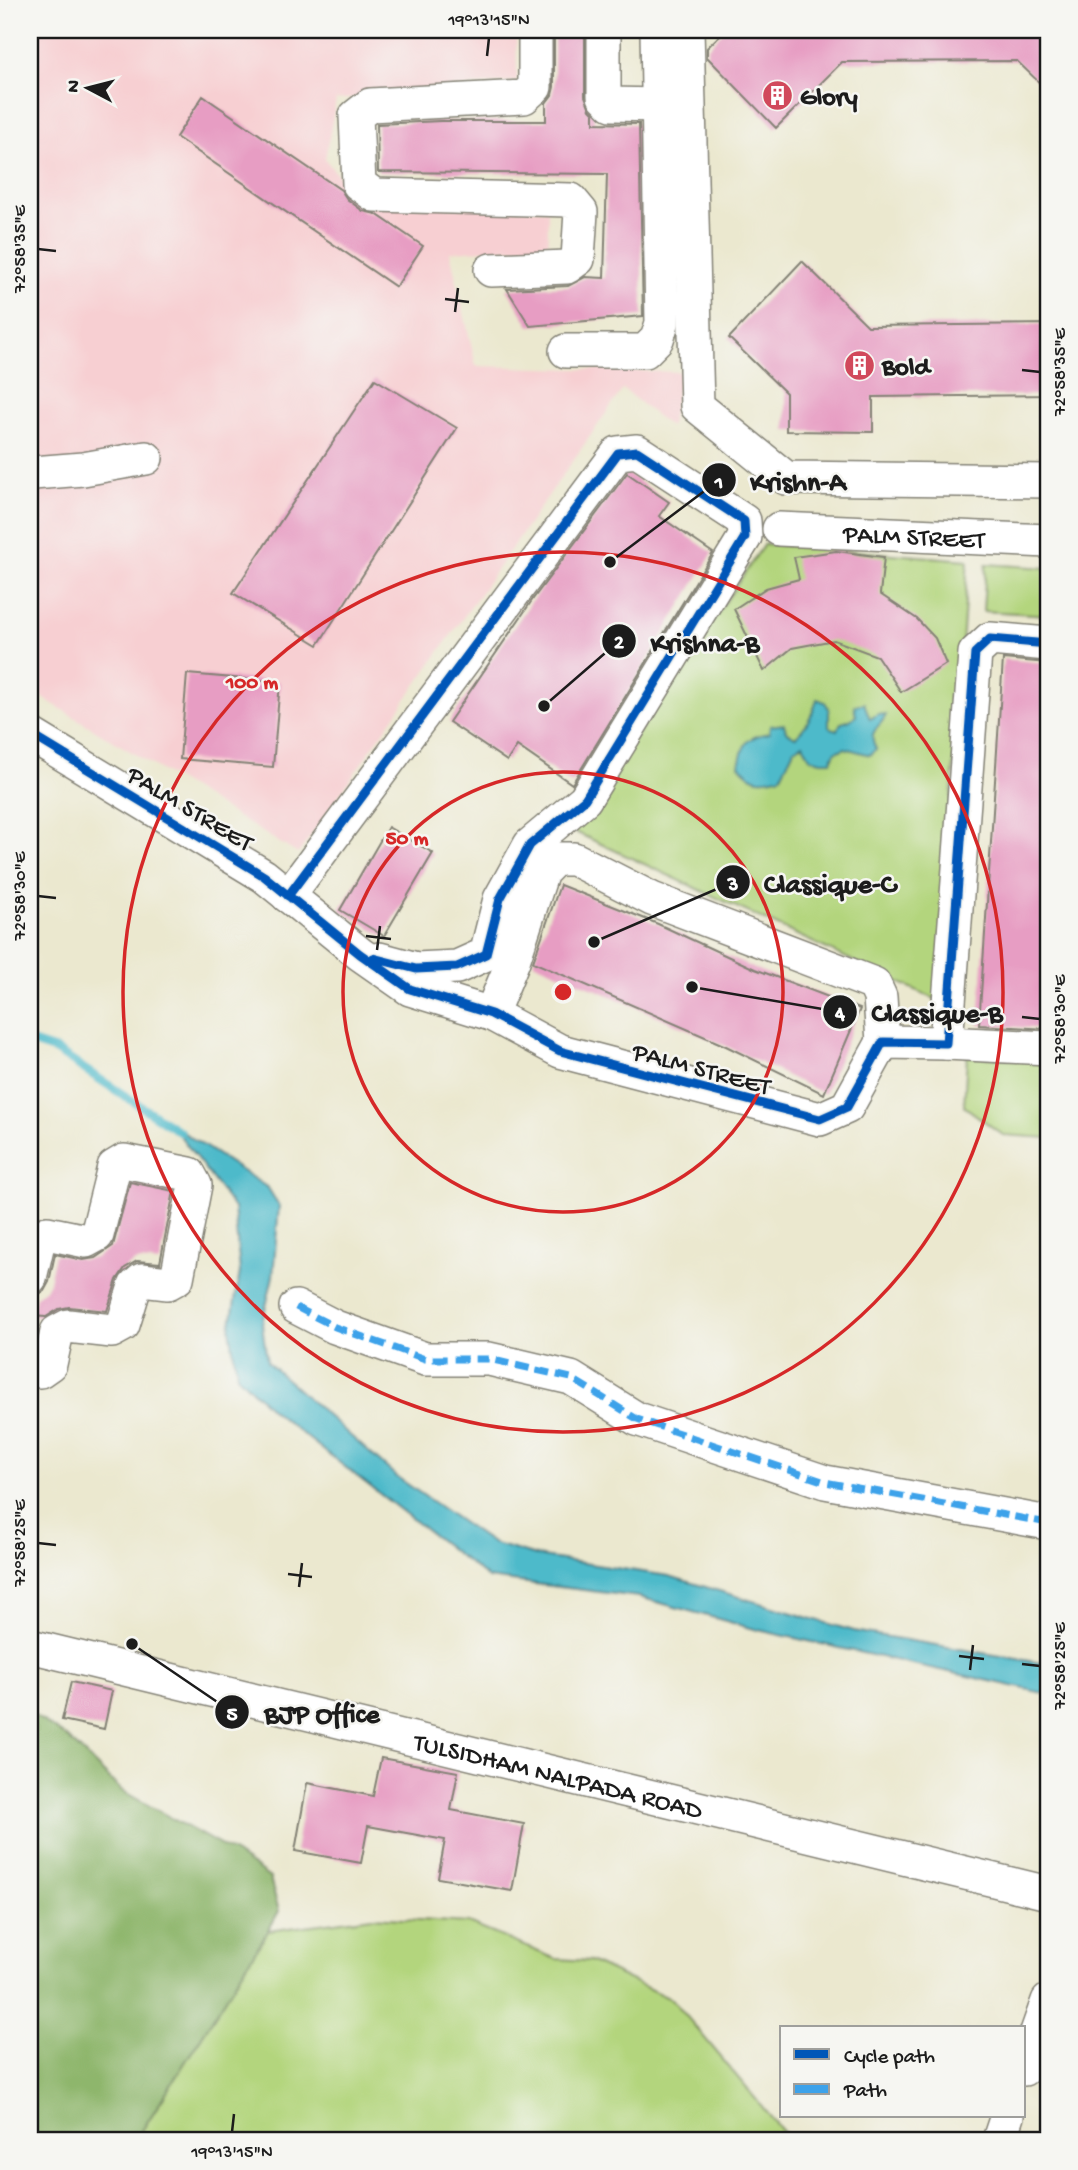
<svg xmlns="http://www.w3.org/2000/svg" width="1078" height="2170" viewBox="0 0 1078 2170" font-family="'Gochi Hand',sans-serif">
<rect width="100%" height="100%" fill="#f6f6f2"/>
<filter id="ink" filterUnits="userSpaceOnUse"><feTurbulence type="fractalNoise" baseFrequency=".0143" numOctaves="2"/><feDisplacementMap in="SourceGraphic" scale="14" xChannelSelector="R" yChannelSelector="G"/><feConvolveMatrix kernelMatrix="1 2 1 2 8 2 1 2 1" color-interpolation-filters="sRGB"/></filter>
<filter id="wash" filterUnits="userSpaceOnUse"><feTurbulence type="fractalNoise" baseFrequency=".00686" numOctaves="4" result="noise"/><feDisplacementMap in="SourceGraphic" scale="28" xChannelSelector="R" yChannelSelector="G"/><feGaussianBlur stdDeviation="1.57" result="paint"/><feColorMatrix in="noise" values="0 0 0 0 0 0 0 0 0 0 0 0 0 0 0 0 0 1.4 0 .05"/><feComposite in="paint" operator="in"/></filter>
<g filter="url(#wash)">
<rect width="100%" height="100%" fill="#ebe8cf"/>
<path fill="#f7cfd2" d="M 30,30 L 516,30 L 517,81 L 336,100 L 325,159 L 362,205 L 548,210 L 548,246 L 450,252 L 476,366 L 681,372 L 670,427 L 623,389 L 298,854 L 30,690 Z"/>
<path fill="#b3d57d" stroke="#68784c" stroke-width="2" d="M 764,544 L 968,560 L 937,1000 L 573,831 Z
M 986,564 L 1048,568 L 1048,615 L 983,611 Z
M 967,1056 L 1048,1061 L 1048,1138 L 1003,1135 L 964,1106 Z
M 372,1917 L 468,1923 L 556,1959 L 590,1961 L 673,2000 L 790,2140 L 136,2140 L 268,1931 Z"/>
<path fill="#8eb66c" stroke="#556944" stroke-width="2" d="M 30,1713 L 68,1738 L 121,1790 L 236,1854 L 270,1878 L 279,1911 L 268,1931 L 136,2140 L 30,2140 Z"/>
<path fill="#4ebaca" stroke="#356b73" stroke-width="2" d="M 817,699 L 825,702 L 829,709 L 829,727 L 837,730 L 841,723 L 848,721 L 856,716 L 854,706 L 864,703 L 870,719 L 878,714 L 886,715 C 878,731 867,730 876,749 L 870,755 L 845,748 L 835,752 L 831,761 L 821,761 L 810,758 L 803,744 L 794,749 L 781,776 C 760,782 753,781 739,765 C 744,742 746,737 769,733 L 770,726 L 784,724 L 786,731 L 795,737 C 805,729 814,712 817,699 Z
M 172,1125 L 268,1188 L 279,1206 L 273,1276 L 262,1324 L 267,1362 L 397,1477 L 492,1543 L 536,1556 L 669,1576 L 853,1631 L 1048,1664 L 1048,1694 L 758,1630 L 639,1597 L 488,1578 L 273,1411 L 237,1375 L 230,1329 L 240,1272 L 234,1208 Z"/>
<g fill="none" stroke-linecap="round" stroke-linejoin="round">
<path stroke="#4ebaca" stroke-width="9" d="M 30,1042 L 55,1050 L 180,1132"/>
</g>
<g id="blocks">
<path fill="#e79dc3" d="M 554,30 L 585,30 L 585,96 L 590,109 L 594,113 L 594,123 L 639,124 L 643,316 L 530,326 L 507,289 L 568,286 L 585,277 L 604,278 L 607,174 L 378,172 L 377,124 L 441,121 L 546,121 L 546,103 L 552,95 L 554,87 Z
M 725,30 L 1048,30 L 1048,91 L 1017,61 L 842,62 L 776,128 L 707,57 L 707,48 Z
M 203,96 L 341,190 L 347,199 L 363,211 L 376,214 L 423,246 L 396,287 L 176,137 Z
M 802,261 L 868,326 L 1048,324 L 1048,395 L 873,397 L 873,432 L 786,431 L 786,393 L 729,338 Z
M 375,379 L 457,428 L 318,645 L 233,593 Z
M 627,473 L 669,502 L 659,516 L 713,553 L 572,784 L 517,746 L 507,761 L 449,722 L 533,599 Z
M 836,551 L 884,557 L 880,594 L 917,619 L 935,638 L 946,664 L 901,692 L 877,656 L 834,640 L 792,648 L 764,671 L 734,609 L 766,588 L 799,579 L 794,557 Z
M 1003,659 L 1048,663 L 1048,1029 L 979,1025 Z
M 187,674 L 280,682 L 273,767 L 180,759 Z
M 388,827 L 433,853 L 384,936 L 340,910 Z
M 560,885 L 658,924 L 755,969 L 860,1009 L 824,1094 L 726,1046 L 533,962 Z
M 130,1182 L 174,1191 L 160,1263 L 137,1261 L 125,1268 L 117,1280 L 107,1311 L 69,1307 L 59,1309 L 46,1317 L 32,1316 L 36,1296 L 44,1291 L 49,1282 L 55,1254 L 83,1260 L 95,1258 L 113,1246 Z
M 71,1682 L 112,1691 L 104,1729 L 62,1720 Z
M 381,1758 L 458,1772 L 451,1810 L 524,1824 L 512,1891 L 438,1878 L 445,1840 L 368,1826 L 361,1863 L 295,1851 L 307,1783 L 373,1796 Z"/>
</g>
</g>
<g filter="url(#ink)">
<use href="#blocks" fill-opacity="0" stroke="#848276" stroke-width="2"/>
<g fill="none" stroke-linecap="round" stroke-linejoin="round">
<defs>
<g id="minor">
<path d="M 604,30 L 604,96 L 612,104 L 658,105"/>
<path d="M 687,30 L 697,406 L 786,478 L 1048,481"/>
<path d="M 491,270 L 567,267 L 578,259 L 581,212 L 571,200 L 374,195 L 359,184 L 356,116 L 370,105 L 524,97 L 535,87 L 535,30"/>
<path d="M 566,351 L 645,351 L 657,339 L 662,323 L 657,30"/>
<path d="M 30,475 L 33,473 L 83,469 L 146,458"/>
<path id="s1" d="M 779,529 L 1048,541"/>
<path d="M 30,734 L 264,876 L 360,954 L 410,989 L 491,1014 L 560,1051 L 820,1119 L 847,1107 L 883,1042 L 946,1043 L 975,653 L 990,639 L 1048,644"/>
<path d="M 288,896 L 618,453 L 637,451 L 744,521 L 745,537 L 585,799 L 530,845 L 500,899 L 486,954 L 457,967 L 416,969 L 379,959"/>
<path d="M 491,1014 L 513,961 L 542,872 L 555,859 L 574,859 L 652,899 L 874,984 L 880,997 L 883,1042"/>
<path d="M 946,1043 L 1048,1048"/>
<path d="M 30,1278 L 39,1239 L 47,1233 L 86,1241 L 97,1235 L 114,1167 L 124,1161 L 189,1174 L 195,1185 L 177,1278 L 168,1283 L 142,1280 L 135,1286 L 123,1325 L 112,1331 L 68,1326 L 57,1332 L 50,1364 L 40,1371 L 30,1369"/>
<path d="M 296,1307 L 335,1327 L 425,1359 L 489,1359 L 571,1378 L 637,1419 L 825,1482 L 1048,1523"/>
<path id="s2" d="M 30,1646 L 1048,1893"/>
<path d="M 1024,2069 L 1048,2001"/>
<path d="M 999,2140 L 1007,2116"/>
</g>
</defs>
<use href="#minor" stroke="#848276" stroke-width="36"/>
<use href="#minor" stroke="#fff" stroke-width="33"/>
<path stroke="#3da2ea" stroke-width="7" stroke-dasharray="14 7" stroke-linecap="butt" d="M 296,1307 L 335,1327 L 425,1359 L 489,1359 L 571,1378 L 637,1419 L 825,1482 L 1048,1523"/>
<defs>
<path id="cycleway" d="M 30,734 L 264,876 L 360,954 L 410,989 L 491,1014 L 560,1051 L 820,1119 L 847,1107 L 883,1042 L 946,1043 L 975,653 L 990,639 L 1048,644
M 288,896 L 618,453 L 637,451 L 744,521 L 745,537 L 585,799 L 530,845 L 500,899 L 486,954 L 457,967 L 416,969 L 373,958"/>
</defs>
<use href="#cycleway" stroke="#f6f6f2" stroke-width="13"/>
<use href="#cycleway" stroke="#0057b8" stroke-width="9"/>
</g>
</g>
<path fill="none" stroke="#1c1c1c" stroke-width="2.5" d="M 487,56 L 489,38M 38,249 L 56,251M 445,299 L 469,302M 455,312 L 458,288M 1022,370 L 1040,372M 38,896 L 56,898M 366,936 L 391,939M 377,950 L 380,926M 1022,1017 L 1040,1019M 38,1543 L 56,1545M 288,1574 L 312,1577M 299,1587 L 302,1563M 959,1656 L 984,1659M 1022,1664 L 1040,1666M 970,1670 L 973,1645M 232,2132 L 234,2114"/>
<g fill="none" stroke="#d62828" stroke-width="3.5">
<circle cx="563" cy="992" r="220"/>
<circle cx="563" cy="992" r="440"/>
</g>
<defs>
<symbol id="building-disc" viewBox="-11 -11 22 22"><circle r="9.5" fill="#d1495b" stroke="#f6f6f2"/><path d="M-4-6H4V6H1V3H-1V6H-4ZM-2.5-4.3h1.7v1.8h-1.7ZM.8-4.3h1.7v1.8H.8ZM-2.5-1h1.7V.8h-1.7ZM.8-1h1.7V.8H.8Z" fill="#fff"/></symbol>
</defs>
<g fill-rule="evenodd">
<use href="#building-disc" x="760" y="78" width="35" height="35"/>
<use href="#building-disc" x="842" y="348" width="35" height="35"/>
</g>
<g text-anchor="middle" stroke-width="5" stroke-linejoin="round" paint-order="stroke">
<g font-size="26" font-weight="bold" fill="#1c1c1c" stroke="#f6f6f2" text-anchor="start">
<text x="800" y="104">Glory</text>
<text x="882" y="374">Bold</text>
</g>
<g font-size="26" fill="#1c1c1c" stroke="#f6f6f2">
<text dy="9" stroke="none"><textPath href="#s1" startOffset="135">PALM STREET</textPath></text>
<text transform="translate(191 807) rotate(31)" y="9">PALM STREET</text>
<text transform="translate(702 1067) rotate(15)" y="9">PALM STREET</text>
<text dy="9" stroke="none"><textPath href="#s2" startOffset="544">TULSIDHAM NALPADA ROAD</textPath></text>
</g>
</g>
<circle cx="563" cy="992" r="10" fill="#d62828" stroke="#f6f6f2" stroke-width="3.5"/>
<g font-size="21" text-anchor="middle" font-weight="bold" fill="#d62828" stroke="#f6f6f2" stroke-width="5" stroke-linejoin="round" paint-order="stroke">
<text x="252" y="688">100 m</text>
<text x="407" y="844">50 m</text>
</g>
<path fill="none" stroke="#1c1c1c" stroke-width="2.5" d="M610 562L719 480M544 706L619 641M594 942L733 882M692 987L840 1012M132 1644L232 1712"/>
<g fill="#1c1c1c" stroke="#f6f6f2" stroke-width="2.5">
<circle cx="610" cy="562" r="7"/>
<circle cx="544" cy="706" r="7"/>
<circle cx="594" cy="942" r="7"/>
<circle cx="692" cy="987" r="7"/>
<circle cx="132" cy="1644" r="7"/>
<circle cx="719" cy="480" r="18"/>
<circle cx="619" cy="641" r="18"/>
<circle cx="733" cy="882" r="18"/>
<circle cx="840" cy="1012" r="18"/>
<circle cx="232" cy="1712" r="18"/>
</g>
<g font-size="21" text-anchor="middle" font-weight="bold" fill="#fff">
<text x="719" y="488">1</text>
<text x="619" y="648">2</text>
<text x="733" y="890">3</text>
<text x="840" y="1019">4</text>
<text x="232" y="1720">5</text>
</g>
<g font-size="28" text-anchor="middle" font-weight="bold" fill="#1c1c1c" stroke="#f6f6f2" stroke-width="5" stroke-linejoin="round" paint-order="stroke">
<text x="798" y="490">Krishn-A</text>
<text x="705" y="651">Krishna-B</text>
<text x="830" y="892">Classique-C</text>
<text x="937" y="1021">Classique-B</text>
<text x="322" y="1722">BJP Office</text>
</g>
<rect width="1078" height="2170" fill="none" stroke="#f6f6f2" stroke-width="77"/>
<rect x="780" y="2026" width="245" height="91" fill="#f6f6f2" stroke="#9f9f9c" stroke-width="2"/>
<rect x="794" y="2049" width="35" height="10" fill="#0057b8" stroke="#9f9f9c" stroke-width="2"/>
<text x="844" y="2062" font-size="21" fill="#1c1c1c">Cycle path</text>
<rect x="794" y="2084" width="35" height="10" fill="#3da2ea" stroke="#9f9f9c" stroke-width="2"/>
<text x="844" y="2096" font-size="21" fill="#1c1c1c">Path</text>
<g transform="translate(88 88) rotate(277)" stroke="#f6f6f2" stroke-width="5" paint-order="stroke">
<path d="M0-5L12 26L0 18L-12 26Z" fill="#1c1c1c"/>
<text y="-10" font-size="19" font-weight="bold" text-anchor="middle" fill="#1c1c1c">N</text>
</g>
<rect x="38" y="38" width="1002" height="2094" fill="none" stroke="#1c1c1c" stroke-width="2.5"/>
<g font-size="18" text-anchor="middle" fill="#1c1c1c">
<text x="489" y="25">19°13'15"N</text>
<text transform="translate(19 249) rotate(-90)" y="6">72°58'35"E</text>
<text transform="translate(1059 372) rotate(-90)" y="6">72°58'35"E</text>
<text transform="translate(19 896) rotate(-90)" y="6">72°58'30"E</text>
<text transform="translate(1059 1019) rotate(-90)" y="6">72°58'30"E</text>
<text transform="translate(19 1543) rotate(-90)" y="6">72°58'25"E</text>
<text transform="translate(1059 1666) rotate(-90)" y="6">72°58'25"E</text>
<text x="232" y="2157">19°13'15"N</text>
</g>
</svg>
